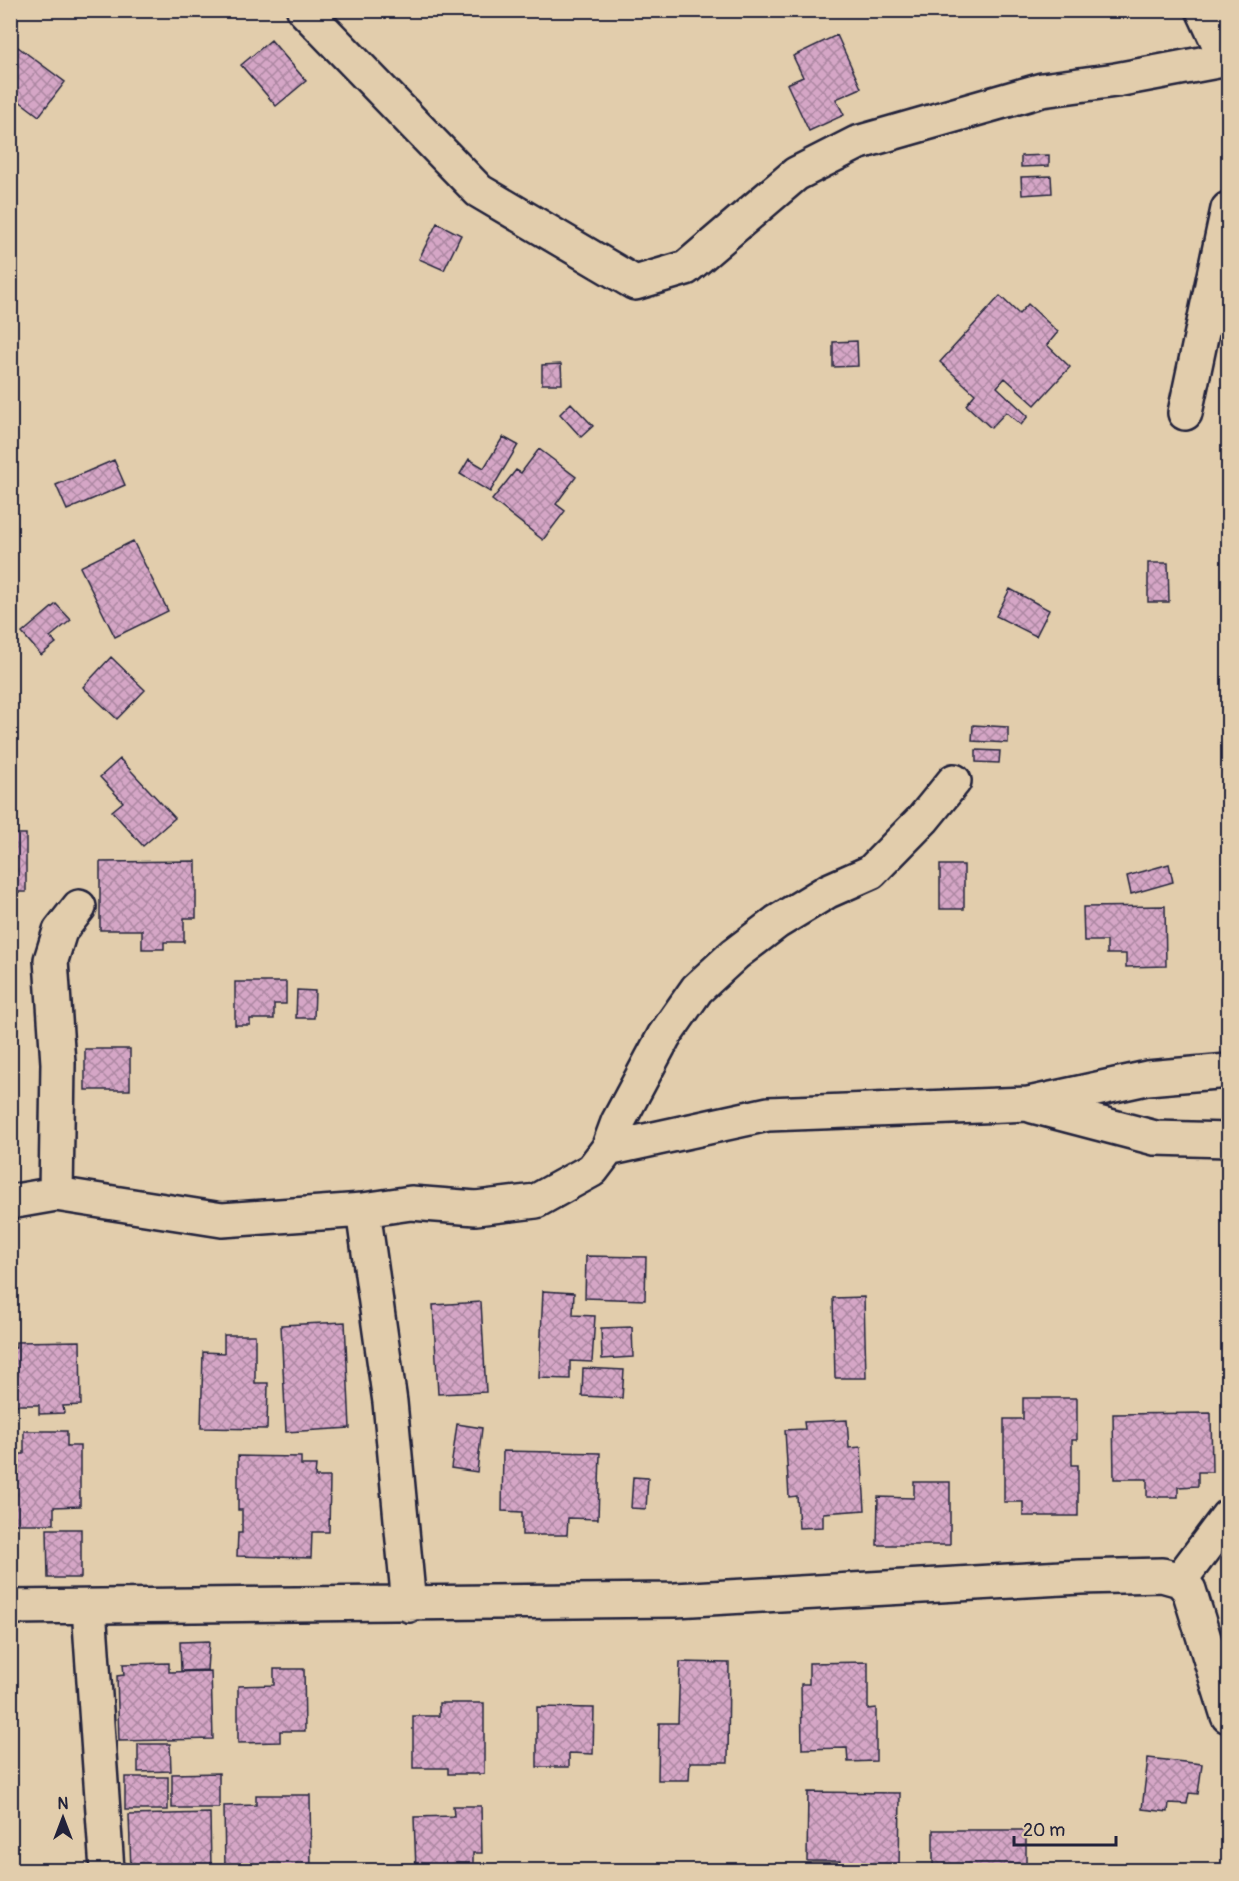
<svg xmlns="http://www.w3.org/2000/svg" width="1239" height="1881" viewBox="0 0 1239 1881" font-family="Pangolin,sans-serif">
<defs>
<pattern id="building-cross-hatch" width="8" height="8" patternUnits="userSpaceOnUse" patternTransform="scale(1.5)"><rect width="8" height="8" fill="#d5a6c6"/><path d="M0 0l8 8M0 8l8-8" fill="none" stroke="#ac87a2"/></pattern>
</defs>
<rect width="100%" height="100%" fill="#e2cdac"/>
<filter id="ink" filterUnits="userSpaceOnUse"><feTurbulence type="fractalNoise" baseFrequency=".0167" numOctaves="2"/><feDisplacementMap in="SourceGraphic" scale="12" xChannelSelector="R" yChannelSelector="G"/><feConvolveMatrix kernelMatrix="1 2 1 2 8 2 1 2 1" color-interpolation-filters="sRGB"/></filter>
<g filter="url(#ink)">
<path fill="url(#building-cross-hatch)" stroke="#22223b" stroke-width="1.5" d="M 837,35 L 861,88 L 836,99 L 844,115 L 809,131 L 787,84 L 803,77 L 793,56 Z
M 271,40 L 306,81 L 276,106 L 241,65 Z
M 18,47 L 65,82 L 39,116 L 10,94 L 10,57 Z
M 1049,155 L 1049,166 L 1021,167 L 1021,156 Z
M 1051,176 L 1052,193 L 1022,195 L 1021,177 Z
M 437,223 L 461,235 L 444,270 L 419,259 Z
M 1000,296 L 1019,314 L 1028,304 L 1058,332 L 1047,345 L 1070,367 L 1035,405 L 1005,378 L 997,387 L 1028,416 L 1021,425 L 1006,412 L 991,428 L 966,405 L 975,394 L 940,362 Z
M 857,341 L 858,366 L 833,367 L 833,342 Z
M 561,364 L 562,384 L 542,384 L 542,365 Z
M 571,403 L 593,426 L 581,437 L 560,414 Z
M 503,437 L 518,445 L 490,492 L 460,474 L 469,459 L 484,468 Z
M 539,449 L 576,477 L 556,504 L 565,511 L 543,540 L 492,500 L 516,470 L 521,473 Z
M 114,460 L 125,485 L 67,510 L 56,485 Z
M 133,541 L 168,611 L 115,637 L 80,567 Z
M 1148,563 L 1168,563 L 1169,602 L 1148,602 Z
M 1010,589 L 1049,610 L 1036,636 L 996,616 Z
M 56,604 L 71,620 L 50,637 L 56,643 L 41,655 L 22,633 Z
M 111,657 L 145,690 L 117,719 L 83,687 Z
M 973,725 L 1008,727 L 1008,743 L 972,741 Z
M 976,750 L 1000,751 L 999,763 L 976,762 Z
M 120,759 L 175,818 L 143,846 L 112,811 L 123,802 L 100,777 Z
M 10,834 L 26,834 L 26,892 L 12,892 L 12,897 Z
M 196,861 L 196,918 L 184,918 L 184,942 L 164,942 L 164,949 L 142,949 L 142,930 L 100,930 L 100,862 Z
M 1169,864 L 1173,882 L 1131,894 L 1127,876 Z
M 940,865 L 964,865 L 964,909 L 940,909 Z
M 1165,906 L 1166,966 L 1126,967 L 1126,954 L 1107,954 L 1107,941 L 1084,941 L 1083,907 Z
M 235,982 L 286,982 L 286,1004 L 274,1004 L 274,1019 L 250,1019 L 250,1025 L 235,1025 Z
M 297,990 L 315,991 L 314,1018 L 296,1018 Z
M 85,1049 L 130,1049 L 130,1090 L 85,1090 Z
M 586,1256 L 646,1257 L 645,1300 L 585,1298 Z
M 543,1291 L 574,1293 L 573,1315 L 595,1316 L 592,1362 L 570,1361 L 570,1379 L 539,1378 Z
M 864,1297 L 866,1378 L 835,1378 L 833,1298 Z
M 481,1302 L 486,1392 L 438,1394 L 433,1305 Z
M 345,1322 L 350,1428 L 286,1432 L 281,1325 Z
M 632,1327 L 633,1357 L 602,1359 L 601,1328 Z
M 224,1335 L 255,1335 L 255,1383 L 268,1383 L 267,1429 L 201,1428 L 203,1352 L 224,1353 Z
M 80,1341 L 81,1405 L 63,1406 L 64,1413 L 39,1414 L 39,1405 L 12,1405 L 10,1348 L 16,1348 L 16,1342 Z
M 583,1368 L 624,1370 L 622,1398 L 582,1396 Z
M 1023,1398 L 1077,1398 L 1077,1440 L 1072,1440 L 1072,1465 L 1078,1465 L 1078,1516 L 1023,1516 L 1023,1502 L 1004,1502 L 1004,1419 L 1023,1419 Z
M 1211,1413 L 1212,1472 L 1198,1472 L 1198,1486 L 1178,1487 L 1178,1497 L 1147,1497 L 1147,1479 L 1114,1479 L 1113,1414 Z
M 847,1420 L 849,1448 L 861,1447 L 865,1510 L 823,1513 L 823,1527 L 799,1528 L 797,1496 L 789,1497 L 785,1430 L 805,1429 L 804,1422 Z
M 457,1424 L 482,1428 L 477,1472 L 451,1468 Z
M 24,1431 L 67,1431 L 67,1446 L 80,1446 L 80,1506 L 54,1507 L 54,1524 L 10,1524 L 10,1454 L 24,1454 Z
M 503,1451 L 600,1453 L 598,1519 L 568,1518 L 567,1535 L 522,1535 L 522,1512 L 502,1511 Z
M 238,1456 L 301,1457 L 301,1465 L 316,1465 L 315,1477 L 330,1477 L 329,1532 L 312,1532 L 311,1558 L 237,1556 L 238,1533 L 242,1533 L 242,1510 L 238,1510 Z
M 633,1477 L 648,1478 L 646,1509 L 631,1508 Z
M 914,1482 L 950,1482 L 950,1545 L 877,1545 L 878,1497 L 914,1498 Z
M 47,1529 L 81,1529 L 81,1578 L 48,1578 Z
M 209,1641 L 207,1670 L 181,1671 L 180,1642 Z
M 680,1662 L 729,1663 L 728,1762 L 690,1762 L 689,1780 L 658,1780 L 659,1723 L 678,1723 Z
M 868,1662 L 868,1709 L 876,1708 L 876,1761 L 848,1762 L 847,1748 L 802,1749 L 801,1684 L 809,1684 L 809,1663 Z
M 169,1663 L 169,1672 L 211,1671 L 213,1739 L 119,1741 L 117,1676 L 124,1675 L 123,1664 Z
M 274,1669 L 304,1669 L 305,1731 L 280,1731 L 280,1742 L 238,1743 L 238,1686 L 274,1685 Z
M 439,1703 L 484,1703 L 484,1774 L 448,1774 L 448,1768 L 413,1768 L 413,1716 L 439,1716 Z
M 537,1707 L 594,1708 L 593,1754 L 569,1753 L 569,1767 L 537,1767 Z
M 138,1744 L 170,1744 L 171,1771 L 138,1772 Z
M 1148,1758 L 1202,1764 L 1198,1794 L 1189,1793 L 1187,1804 L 1169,1803 L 1168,1812 L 1142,1809 Z
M 219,1773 L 219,1808 L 172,1808 L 172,1774 Z
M 125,1777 L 168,1777 L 168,1810 L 125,1810 Z
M 808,1792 L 900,1793 L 899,1870 L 840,1870 L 840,1861 L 807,1861 Z
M 256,1795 L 310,1795 L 311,1870 L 225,1870 L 224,1806 L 256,1805 Z
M 453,1806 L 481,1806 L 482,1853 L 473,1853 L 473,1870 L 416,1870 L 414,1817 L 454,1816 Z
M 210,1813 L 211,1870 L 131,1870 L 129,1815 Z
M 933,1830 L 1026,1830 L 1026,1870 L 933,1870 Z"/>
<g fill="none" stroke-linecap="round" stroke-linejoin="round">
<defs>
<path id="minor" d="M 304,10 L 479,191 L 635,283 L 686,268 L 796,174 L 857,143 L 1042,90 L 1116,80 L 1228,59
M 1203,10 L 1225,57
M 1185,413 L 1228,209
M 1033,1106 L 1155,1138 L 1228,1140
M 608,1149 L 768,1114 L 1028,1104 L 1147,1078 L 1228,1071
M 56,1194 L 58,1063 L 51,960 L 60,931 L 79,907
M 10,1202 L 56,1194 L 222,1220 L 363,1210 L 390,1402 L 409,1605
M 363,1210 L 411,1203 L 476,1208 L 536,1201 L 592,1170 L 608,1149 L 618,1122 L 664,1036 L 697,989 L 735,954 L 777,922 L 828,891 L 871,872 L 923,819 L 954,781
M 1180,1580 L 1228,1516
M 10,1607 L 675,1600 L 1080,1577 L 1162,1575 L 1180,1580 L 1189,1590 L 1228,1716
M 89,1608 L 107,1870"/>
</defs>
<use href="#minor" stroke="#22223b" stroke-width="38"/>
<use href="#minor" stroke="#e2cdac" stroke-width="33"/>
</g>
</g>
<rect width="1239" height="1881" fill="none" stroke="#e2cdac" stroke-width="36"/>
<rect x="18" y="18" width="1203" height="1845" fill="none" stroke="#22223b" stroke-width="2" filter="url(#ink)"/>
<g transform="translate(63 1818)" stroke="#e2cdac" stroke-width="4.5" paint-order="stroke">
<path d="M0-4.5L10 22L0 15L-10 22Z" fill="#22223b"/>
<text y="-9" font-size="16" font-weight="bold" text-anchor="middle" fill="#22223b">N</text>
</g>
<path d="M1014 1836v9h102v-9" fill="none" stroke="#22223b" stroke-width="3"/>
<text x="1023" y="1836" font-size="18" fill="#22223b" stroke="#e2cdac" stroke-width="4.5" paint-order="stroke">20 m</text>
</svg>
